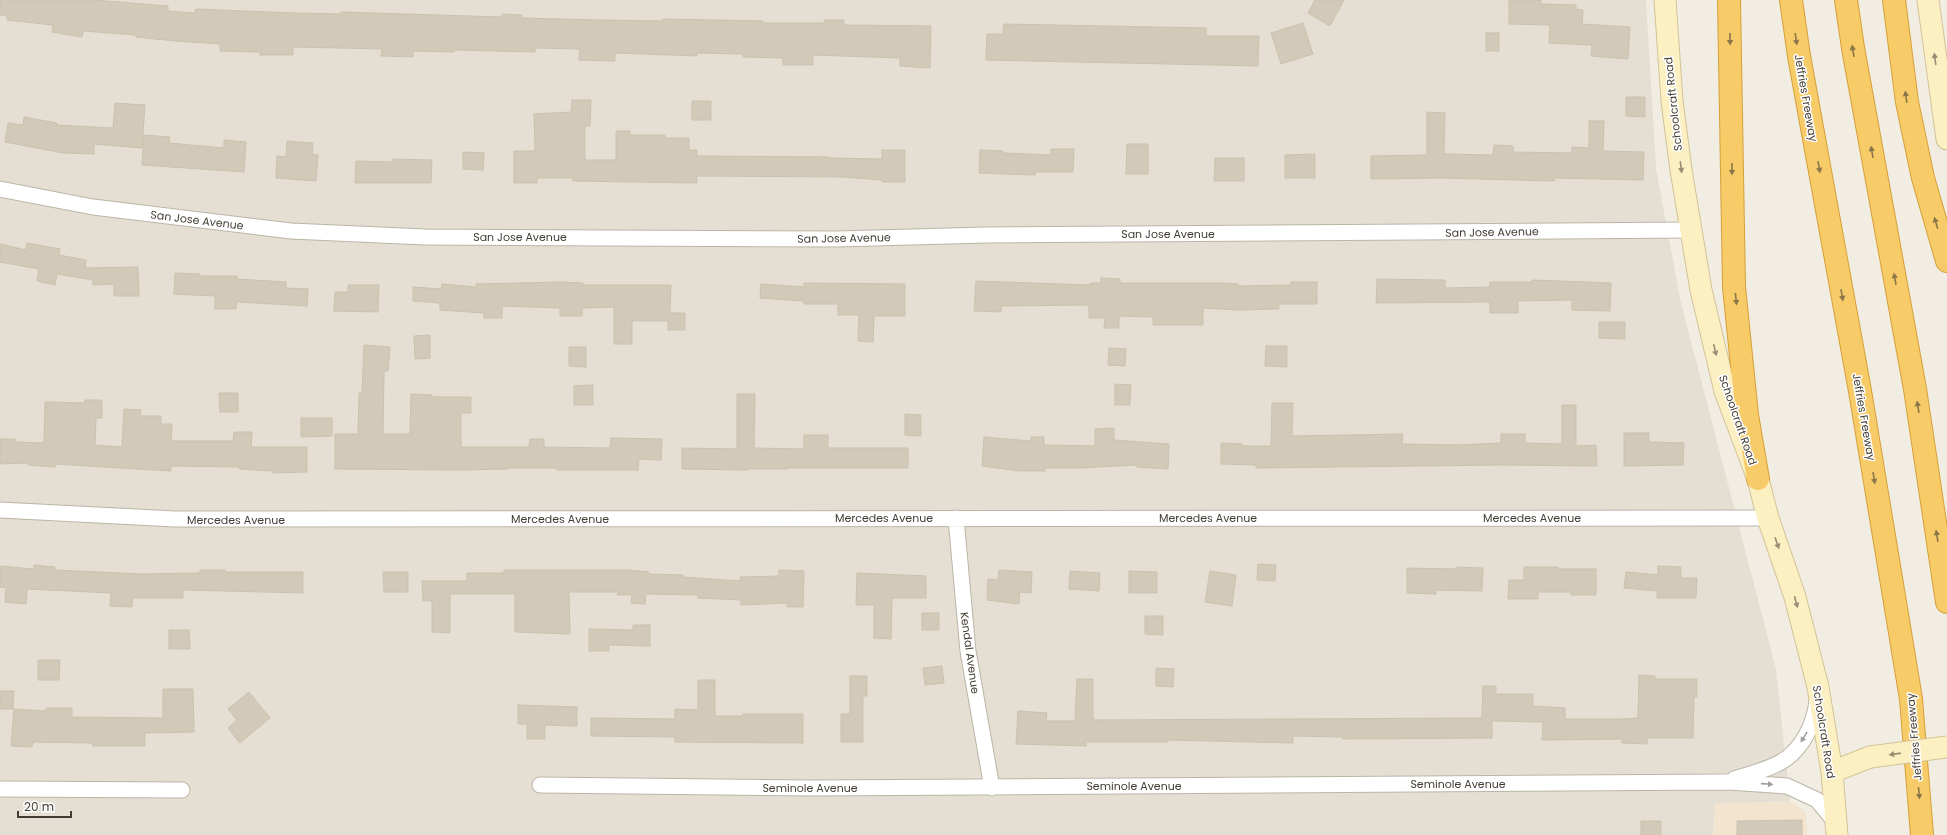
<svg xmlns="http://www.w3.org/2000/svg" width="1947" height="835" viewBox="0 0 1947 835" font-family="Poppins,sans-serif">
<rect width="100%" height="100%" fill="#f1ede3"/>
<path fill="#e4dfd2" d="M 0,0 L 1646,0 L 1656,168 L 1680,299 L 1776,669 L 1790,801 L 1715,804 L 1713,835 L 0,835 Z"/>
<path fill="#f3e4cf" d="M 1790,801 L 1806,812 L 1807,835 L 1713,835 L 1715,804 Z"/>
<path fill="#d2c9b9" stroke="#ccc1ad" d="M 0,0 L 95,0 L 168,6 L 168,11 L 195,13 L 196,9 L 294,13 L 341,14 L 341,12 L 502,17 L 502,14 L 522,15 L 522,18 L 598,20 L 663,21 L 663,19 L 763,21 L 762,23 L 824,23 L 825,20 L 844,20 L 844,25 L 931,26 L 930,68 L 900,66 L 900,58 L 813,55 L 813,65 L 783,65 L 783,58 L 743,57 L 743,54 L 697,53 L 697,56 L 615,53 L 615,61 L 579,60 L 580,49 L 535,48 L 535,52 L 455,50 L 454,52 L 413,51 L 413,57 L 381,56 L 382,49 L 293,47 L 293,55 L 260,55 L 260,52 L 220,51 L 220,44 L 175,41 L 136,37 L 136,35 L 83,31 L 82,37 L 52,32 L 53,25 L 7,20 L 7,16 L 0,15 Z
M 1315,0 L 1344,0 L 1330,26 L 1308,13 Z
M 1509,0 L 1541,0 L 1541,4 L 1576,5 L 1576,9 L 1583,10 L 1582,24 L 1630,27 L 1628,59 L 1591,56 L 1592,45 L 1549,43 L 1550,25 L 1509,24 Z
M 1303,23 L 1313,54 L 1281,64 L 1271,33 Z
M 1004,24 L 1206,28 L 1206,36 L 1259,36 L 1258,66 L 986,60 L 987,34 L 1003,34 Z
M 1486,33 L 1499,33 L 1499,51 L 1486,51 Z
M 1626,97 L 1645,97 L 1645,117 L 1626,116 Z
M 572,100 L 591,100 L 590,126 L 585,126 L 585,160 L 616,160 L 616,131 L 630,131 L 630,135 L 665,135 L 665,138 L 689,138 L 689,150 L 697,150 L 697,156 L 829,157 L 829,158 L 882,159 L 882,150 L 905,150 L 905,182 L 882,182 L 882,180 L 842,177 L 697,176 L 697,183 L 573,181 L 573,178 L 537,178 L 537,183 L 514,183 L 514,151 L 535,151 L 534,114 L 571,112 Z
M 692,101 L 711,101 L 711,120 L 692,120 Z
M 115,103 L 145,105 L 142,148 L 94,144 L 94,154 L 63,153 L 5,142 L 8,123 L 23,125 L 24,117 L 57,123 L 57,125 L 113,128 Z
M 1427,112 L 1445,113 L 1444,154 L 1493,155 L 1494,145 L 1513,146 L 1513,152 L 1572,153 L 1572,147 L 1589,148 L 1589,121 L 1604,121 L 1603,151 L 1644,152 L 1643,180 L 1555,178 L 1554,181 L 1441,178 L 1371,179 L 1371,156 L 1427,155 Z
M 144,135 L 170,137 L 169,143 L 224,148 L 224,140 L 246,142 L 244,172 L 142,165 Z
M 287,141 L 313,143 L 312,154 L 318,155 L 316,181 L 276,178 L 277,156 L 286,157 Z
M 1127,144 L 1148,144 L 1148,174 L 1126,174 Z
M 1051,149 L 1074,149 L 1073,172 L 1035,172 L 1035,175 L 979,173 L 980,150 L 1003,151 L 1003,153 L 1051,155 Z
M 463,152 L 484,153 L 483,170 L 463,169 Z
M 1315,154 L 1315,178 L 1285,178 L 1285,155 Z
M 1215,158 L 1244,158 L 1244,181 L 1214,181 Z
M 393,159 L 432,160 L 431,183 L 355,183 L 356,161 L 393,162 Z
M 27,243 L 60,249 L 59,255 L 86,260 L 85,268 L 138,267 L 139,296 L 114,296 L 114,284 L 93,285 L 93,280 L 57,274 L 55,285 L 37,281 L 39,269 L 0,262 L 0,244 L 26,250 Z
M 175,273 L 200,274 L 200,276 L 237,276 L 237,279 L 286,282 L 286,288 L 308,289 L 307,306 L 237,302 L 236,309 L 215,309 L 215,296 L 174,294 Z
M 1101,278 L 1120,279 L 1120,283 L 1224,283 L 1238,284 L 1238,286 L 1291,285 L 1291,282 L 1317,282 L 1317,304 L 1279,304 L 1279,309 L 1237,310 L 1203,308 L 1203,325 L 1153,325 L 1153,317 L 1119,316 L 1119,328 L 1104,328 L 1105,318 L 1089,318 L 1089,305 L 1001,306 L 1001,312 L 974,311 L 976,281 L 1089,285 L 1090,283 L 1101,283 Z
M 1377,279 L 1445,280 L 1445,288 L 1490,287 L 1490,282 L 1532,282 L 1532,280 L 1611,283 L 1610,311 L 1572,310 L 1572,300 L 1518,301 L 1518,313 L 1490,313 L 1490,302 L 1376,303 Z
M 561,282 L 583,283 L 583,285 L 671,285 L 670,313 L 685,313 L 685,330 L 668,330 L 668,321 L 632,321 L 632,344 L 614,344 L 614,307 L 582,308 L 582,316 L 560,316 L 560,308 L 502,306 L 502,318 L 484,318 L 484,313 L 440,310 L 440,303 L 413,301 L 413,287 L 441,289 L 442,284 L 476,287 L 476,284 Z
M 804,283 L 905,284 L 905,316 L 874,316 L 873,342 L 858,341 L 859,315 L 838,315 L 838,304 L 804,304 L 804,301 L 760,298 L 761,284 L 804,287 Z
M 348,285 L 379,285 L 378,312 L 334,311 L 335,292 L 348,292 Z
M 1599,322 L 1625,322 L 1625,339 L 1599,338 Z
M 430,335 L 430,358 L 415,359 L 414,336 Z
M 364,345 L 390,347 L 388,371 L 384,371 L 383,434 L 410,434 L 411,394 L 432,395 L 432,397 L 471,397 L 471,413 L 461,413 L 461,447 L 529,447 L 530,439 L 544,439 L 544,447 L 610,448 L 611,438 L 662,439 L 661,460 L 639,459 L 638,470 L 557,470 L 557,468 L 507,468 L 507,469 L 462,470 L 335,469 L 335,434 L 358,434 L 359,393 L 362,393 Z
M 1266,346 L 1287,346 L 1287,367 L 1265,366 Z
M 569,347 L 586,347 L 586,367 L 569,366 Z
M 1109,348 L 1126,349 L 1125,366 L 1108,365 Z
M 1115,384 L 1131,385 L 1130,405 L 1115,405 Z
M 593,385 L 593,405 L 574,405 L 574,386 Z
M 219,393 L 238,393 L 238,412 L 220,412 Z
M 737,394 L 755,394 L 754,448 L 804,449 L 804,435 L 828,435 L 828,448 L 908,448 L 908,468 L 787,468 L 787,469 L 747,469 L 747,470 L 682,469 L 682,448 L 737,449 Z
M 85,400 L 102,400 L 102,418 L 96,418 L 95,445 L 122,447 L 124,409 L 141,410 L 140,416 L 161,416 L 161,424 L 172,424 L 171,441 L 233,441 L 234,432 L 252,432 L 251,447 L 307,447 L 307,472 L 273,473 L 273,471 L 239,469 L 239,467 L 171,466 L 171,471 L 55,464 L 55,467 L 28,465 L 29,463 L 0,464 L 0,439 L 15,439 L 15,442 L 44,443 L 45,402 L 85,403 Z
M 1272,403 L 1293,403 L 1292,436 L 1403,434 L 1402,444 L 1458,445 L 1501,443 L 1501,434 L 1525,434 L 1525,443 L 1562,444 L 1562,405 L 1576,405 L 1576,446 L 1596,445 L 1597,466 L 1501,465 L 1256,468 L 1256,465 L 1221,464 L 1221,443 L 1242,444 L 1242,446 L 1271,446 Z
M 905,414 L 921,415 L 921,436 L 905,435 Z
M 301,418 L 332,418 L 332,436 L 301,437 Z
M 1114,428 L 1114,440 L 1169,444 L 1168,469 L 1137,467 L 1137,465 L 1080,468 L 1045,468 L 1045,471 L 1019,471 L 982,466 L 984,437 L 1031,441 L 1031,437 L 1044,437 L 1044,445 L 1095,446 L 1095,429 Z
M 1624,433 L 1649,433 L 1649,442 L 1684,443 L 1683,465 L 1624,466 Z
M 1258,564 L 1276,565 L 1275,581 L 1257,580 Z
M 34,565 L 55,567 L 55,570 L 142,574 L 200,573 L 200,570 L 225,570 L 225,572 L 303,572 L 303,593 L 183,590 L 183,598 L 133,598 L 132,607 L 110,606 L 111,593 L 27,589 L 26,604 L 5,602 L 6,588 L 0,587 L 0,566 L 34,569 Z
M 1658,566 L 1681,567 L 1681,578 L 1697,578 L 1696,598 L 1657,598 L 1657,591 L 1624,588 L 1626,572 L 1658,575 Z
M 1457,567 L 1483,568 L 1482,591 L 1436,590 L 1436,594 L 1407,593 L 1407,568 L 1457,569 Z
M 1524,567 L 1558,567 L 1558,569 L 1596,569 L 1596,595 L 1571,595 L 1571,592 L 1538,592 L 1538,599 L 1508,599 L 1509,580 L 1524,580 Z
M 504,570 L 628,570 L 649,572 L 649,574 L 683,575 L 683,577 L 740,581 L 740,577 L 779,576 L 779,570 L 804,571 L 803,607 L 787,607 L 787,603 L 741,605 L 741,600 L 698,598 L 698,595 L 646,594 L 645,604 L 631,603 L 632,595 L 617,595 L 618,592 L 569,592 L 570,634 L 515,632 L 515,594 L 450,594 L 450,633 L 432,632 L 432,601 L 423,601 L 422,581 L 467,581 L 467,573 L 504,573 Z
M 999,570 L 1032,572 L 1031,593 L 1020,592 L 1019,604 L 987,600 L 988,579 L 998,580 Z
M 1070,571 L 1100,573 L 1099,591 L 1069,589 Z
M 1129,571 L 1157,572 L 1157,593 L 1129,593 Z
M 1210,571 L 1236,575 L 1232,606 L 1205,602 Z
M 383,572 L 408,572 L 408,592 L 384,592 Z
M 857,573 L 926,576 L 926,598 L 892,598 L 891,639 L 874,638 L 874,605 L 856,605 Z
M 922,613 L 939,613 L 939,630 L 922,630 Z
M 1145,616 L 1163,616 L 1163,635 L 1145,634 Z
M 633,625 L 650,625 L 650,646 L 609,645 L 609,651 L 589,651 L 589,629 L 633,630 Z
M 169,630 L 189,630 L 190,649 L 169,649 Z
M 38,660 L 60,660 L 59,680 L 38,680 Z
M 942,666 L 944,683 L 925,685 L 923,668 Z
M 1156,668 L 1174,669 L 1173,687 L 1156,686 Z
M 1639,675 L 1655,676 L 1655,679 L 1697,679 L 1697,697 L 1694,697 L 1693,738 L 1647,738 L 1647,744 L 1622,743 L 1622,739 L 1542,740 L 1543,722 L 1492,721 L 1492,738 L 1343,739 L 1343,737 L 1293,736 L 1293,743 L 1168,740 L 1168,742 L 1086,742 L 1086,746 L 1016,744 L 1018,711 L 1047,713 L 1046,721 L 1075,721 L 1077,679 L 1093,679 L 1093,720 L 1482,718 L 1483,686 L 1496,686 L 1496,694 L 1533,694 L 1533,706 L 1565,708 L 1565,719 L 1623,719 L 1638,718 Z
M 850,676 L 867,676 L 867,696 L 863,696 L 863,742 L 841,742 L 841,714 L 850,714 Z
M 698,680 L 715,680 L 715,716 L 743,716 L 743,714 L 803,714 L 803,743 L 675,742 L 675,737 L 591,736 L 591,718 L 675,719 L 675,709 L 698,710 Z
M 163,689 L 193,689 L 194,732 L 145,733 L 145,746 L 93,746 L 92,743 L 33,742 L 32,747 L 11,746 L 14,709 L 46,711 L 46,708 L 72,708 L 72,717 L 163,718 Z
M 0,691 L 14,691 L 13,709 L 0,709 Z
M 249,692 L 270,718 L 240,743 L 228,728 L 237,720 L 228,709 Z
M 518,705 L 577,707 L 577,726 L 545,725 L 545,739 L 527,739 L 527,724 L 518,724 Z
M 1802,820 L 1802,835 L 1737,835 L 1737,821 Z
M 1641,821 L 1661,821 L 1661,835 L 1641,835 Z"/>
<g fill="none" stroke-linecap="round" stroke-linejoin="round">
<defs>
<path id="minor" d="M 0,189 L 93,207 L 291,231 L 425,237 L 837,239 L 986,235 L 1691,230
M 0,510 L 175,519 L 1768,518
M 956,518 L 968,651 L 992,788
M 1734,779 C 1750,774 1767,770 1781,762 C 1802,750 1815,723 1817,700
M 540,785 L 812,788 L 1728,782 L 1787,786 L 1817,800 L 1836,823
M 0,789 L 182,790"/>
<path id="secondary" d="M 1665,0 L 1672,101 L 1681,170 L 1701,290 L 1725,391 L 1758,479 L 1768,518 L 1795,597 L 1818,687 L 1832,772 L 1837,835
M 1928,0 L 1947,139
M 1832,772 L 1870,757"/>
<path id="motorway" d="M 1729,0 L 1734,287 L 1747,415 L 1758,479
M 1791,0 L 1799,56 L 1860,391 L 1911,699 L 1922,835
M 1846,0 L 1853,48 L 1915,389 L 1947,602
M 1894,0 L 1907,102 L 1923,178 L 1947,261"/>
</defs>
<use href="#minor" stroke="#bcb5a7" stroke-width="17"/>
<use href="#secondary" stroke="#d2c397" stroke-width="23"/>
<use href="#motorway" stroke="#d5a039" stroke-width="24"/>
<use href="#minor" stroke="#fff" stroke-width="15"/>
<use href="#secondary" stroke="#fcefc2" stroke-width="21"/>
<use href="#motorway" stroke="#f7cb68" stroke-width="22"/>
<defs>
<path id="secondary-bridge" d="M 1870,757 L 1947,747"/>
</defs>
<use href="#secondary-bridge" stroke="#d2c397" stroke-width="23" stroke-linecap="butt"/>
<use href="#secondary-bridge" stroke="#fcefc2" stroke-width="21"/>
</g>
<defs><path id="oneway-solid" d="M-6-.8H1V-3.2L6.5 0L1 3.2V.8H-6Z"/></defs>
<g fill="#8a7649">
<use href="#oneway-solid" transform="translate(1730 39) rotate(89)"/>
<use href="#oneway-solid" transform="translate(1796 39) rotate(82)"/>
<use href="#oneway-solid" transform="translate(1853 51) rotate(-100)"/>
<use href="#oneway-solid" transform="translate(1906 97) rotate(-98)"/>
<use href="#oneway-solid" transform="translate(1872 152) rotate(-100)"/>
<use href="#oneway-solid" transform="translate(1819 167) rotate(80)"/>
<use href="#oneway-solid" transform="translate(1732 169) rotate(89)"/>
<use href="#oneway-solid" transform="translate(1936 223) rotate(-106)"/>
<use href="#oneway-solid" transform="translate(1895 279) rotate(-100)"/>
<use href="#oneway-solid" transform="translate(1842 295) rotate(80)"/>
<use href="#oneway-solid" transform="translate(1736 299) rotate(84)"/>
<use href="#oneway-solid" transform="translate(1918 407) rotate(-99)"/>
<use href="#oneway-solid" transform="translate(1874 478) rotate(81)"/>
<use href="#oneway-solid" transform="translate(1937 536) rotate(-99)"/>
<use href="#oneway-solid" transform="translate(1919 793) rotate(85)"/>
</g>
<g fill="#968d74">
<use href="#oneway-solid" transform="translate(1935 59) rotate(-98)"/>
<use href="#oneway-solid" transform="translate(1681 167) rotate(82)"/>
<use href="#oneway-solid" transform="translate(1715 350) rotate(77)"/>
<use href="#oneway-solid" transform="translate(1777 543) rotate(71)"/>
<use href="#oneway-solid" transform="translate(1796 602) rotate(75)"/>
<use href="#oneway-solid" transform="translate(1895 754) rotate(172)"/>
</g>
<g fill="#a09e9a">
<use href="#oneway-solid" transform="translate(1804 737) rotate(121)"/>
<use href="#oneway-solid" transform="translate(1767 784) rotate(4)"/>
</g>
<g text-anchor="middle" stroke-width="3" stroke-linejoin="round" paint-order="stroke">
<g font-size="11" fill="#423d34" stroke="#fff">
<text transform="translate(1806 98) rotate(80)" y="4">Jeffries Freeway</text>
<text transform="translate(1673 104) rotate(-96)" y="4">Schoolcraft Road</text>
<text transform="translate(197 220) rotate(7)" y="4">San Jose Avenue</text>
<text transform="translate(1492 232) rotate(-1)" y="4">San Jose Avenue</text>
<text x="1168" y="238">San Jose Avenue</text>
<text x="520" y="241">San Jose Avenue</text>
<text transform="translate(844 238) rotate(-1)" y="4">San Jose Avenue</text>
<text transform="translate(1864 417) rotate(80)" y="4">Jeffries Freeway</text>
<text transform="translate(1738 420) rotate(71)" y="4">Schoolcraft Road</text>
<text x="884" y="522">Mercedes Avenue</text>
<text x="1208" y="522">Mercedes Avenue</text>
<text x="1532" y="522">Mercedes Avenue</text>
<text x="560" y="523">Mercedes Avenue</text>
<text x="236" y="524">Mercedes Avenue</text>
<text transform="translate(970 653) rotate(82)" y="4">Kendal Avenue</text>
<text transform="translate(1824 732) rotate(81)" y="4">Schoolcraft Road</text>
<text transform="translate(1914 737) rotate(-95)" y="4">Jeffries Freeway</text>
<text x="1458" y="788">Seminole Avenue</text>
<text x="1134" y="790">Seminole Avenue</text>
<text x="810" y="792">Seminole Avenue</text>
</g>
</g>
<path d="M18 811v6h53v-6" fill="none" stroke="#423d34" stroke-width="2"/>
<text x="24" y="811" font-size="12" fill="#423d34" stroke="#ffffff" stroke-width="3" paint-order="stroke">20 m</text>
</svg>
